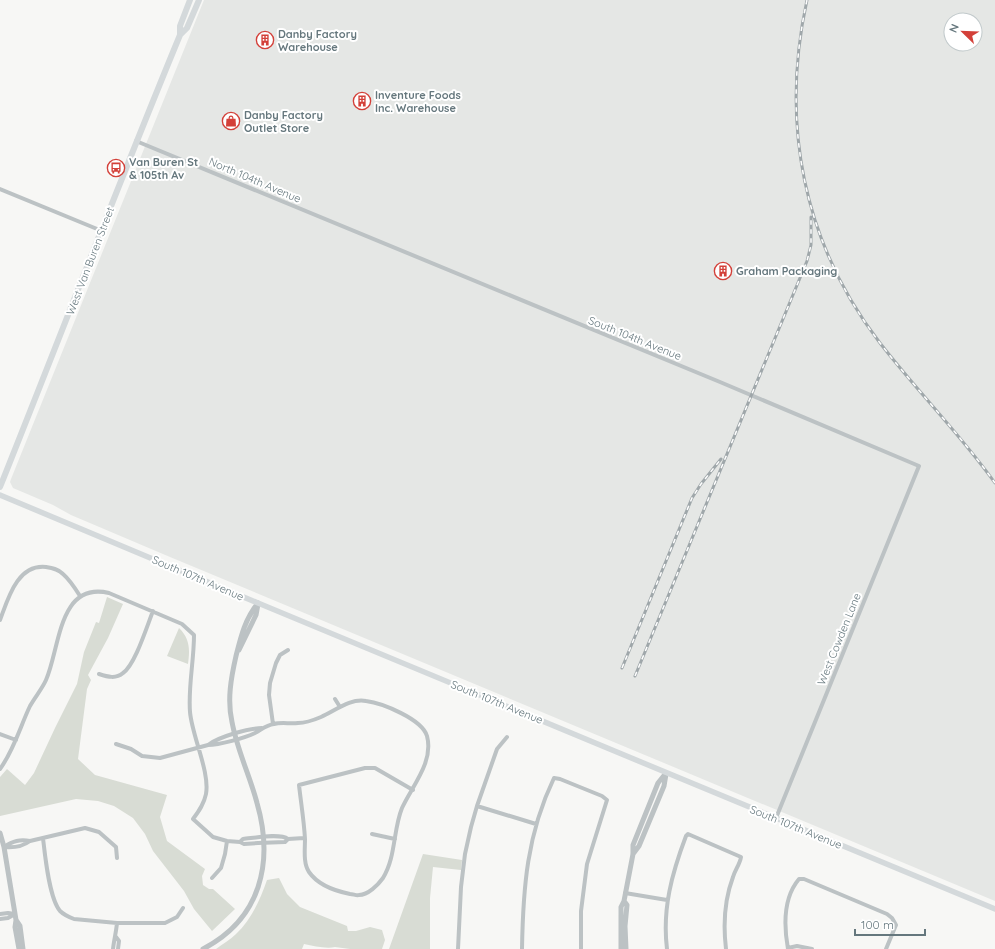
<svg xmlns="http://www.w3.org/2000/svg" width="995" height="949" viewBox="0 0 995 949" font-family="Quicksand,sans-serif">
<rect width="100%" height="100%" fill="#f7f7f5"/>
<path fill="#e5e7e5" fill-rule="evenodd" d="M 204,0 L 995,0 L 995,901 L 170,557 L 71,515 L 53,505 L 13,488 L 10,482 L 11,479 ZM 951,20 L 975,20 L 975,44 L 951,44 Z"/>
<path fill="#d8dcd4" d="M 107,597 L 123,604 L 108,638 L 88,675 L 91,680 L 87,689 L 78,759 L 95,775 L 167,795 L 160,817 L 167,841 L 205,869 L 202,876 L 203,885 L 209,889 L 213,889 L 235,909 L 212,931 L 194,909 L 184,891 L 153,851 L 145,834 L 133,818 L 114,806 L 98,801 L 76,799 L 0,816 L 0,777 L 7,769 L 25,785 L 34,773 L 55,728 L 77,684 L 84,652 L 96,622 L 99,623 Z
M 179,628 C 190,639 190,649 188,664 L 167,656 Z
M 423,854 L 462,860 L 461,870 L 433,867 L 430,898 L 430,949 L 389,949 Z
M 279,878 L 287,894 L 300,907 L 347,926 L 348,931 L 356,931 L 370,927 L 382,930 L 385,940 L 382,949 L 350,949 L 335,947 C 326,949 314,946 304,944 L 302,949 L 216,949 C 222,944 230,940 236,934 C 251,920 260,900 267,880 Z"/>
<g fill="none" stroke-linecap="round" stroke-linejoin="round">
<path stroke="#bcc2c4" stroke-width="4" d="M 136,141 L 720,382 L 919,466 L 776,818
M 0,189 L 102,231
M 0,620 C 8,599 17,564 46,567 C 52,568 58,569 63,574 C 70,580 75,588 80,596
M 99,674 C 108,677 116,679 123,673 C 135,665 147,626 153,611
M 335,699 L 340,707
M 273,724 L 269,695 L 270,683 L 276,663 L 280,655 L 288,650
M 0,734 L 16,740
M 116,744 L 131,749 L 142,756 L 160,758 L 208,745 C 219,745 245,738 255,733 C 261,730 266,725 274,724 C 281,722 290,724 298,723 C 305,723 314,720 321,717 C 335,711 350,698 366,701 C 382,703 422,719 427,736 C 434,762 412,786 402,808 C 393,830 396,857 383,878 C 378,885 368,895 359,895 C 357,896 353,894 350,894 C 335,891 318,885 309,872 C 303,863 305,849 305,839 C 304,821 301,803 299,785 L 365,768 L 375,768 L 413,790
M 208,745 C 218,737 249,728 262,728
M 0,769 C 14,750 20,727 30,706 C 35,697 42,689 46,680 C 60,649 58,581 109,593 L 182,624 L 194,635 C 194,661 188,687 190,712 C 192,736 210,772 206,794 C 204,804 199,811 193,819 L 213,837 L 227,841 L 240,842 L 244,844 L 258,843 L 285,842 L 288,839 L 304,838
M 477,806 L 536,824
M 372,834 L 395,839
M 43,838 C 45,855 49,898 60,911 C 64,915 69,917 74,919 L 117,923 L 165,923 L 177,917 L 183,908
M 240,842 L 243,839 C 254,838 280,833 288,839
M 4,847 C 14,848 22,847 30,841 L 85,828 L 99,832 L 116,847 L 117,858
M 4,847 C 13,841 20,839 30,841
M 212,878 L 221,868 L 225,854 L 227,841
M 625,893 L 667,900
M 0,914 L 8,913 L 15,914
M 0,919 L 8,918 L 15,914
M 116,937 L 119,941 L 118,949
M 788,948 L 797,946 L 812,949
M 113,949 C 114,940 116,933 117,923
M 458,949 L 461,887 L 465,854 L 471,827 L 477,806 L 497,749 L 507,737
M 522,949 C 523,888 527,834 554,778 L 560,779 L 602,796 L 607,800 L 587,864 L 581,911 L 581,949
M 667,949 C 662,909 672,873 686,836 L 688,834 L 741,857 C 740,864 735,870 733,877 C 724,901 723,924 726,949
M 788,949 C 784,927 783,898 799,879 L 804,879 L 887,914 L 892,918 L 896,925 L 886,949"/>
<path stroke="#bcc2c4" stroke-width="5" d="M 239,650 L 256,615 L 258,604
M 0,833 L 4,847 L 16,920 L 15,927 L 19,949
M 633,854 L 639,846 L 664,786 L 666,774
M 624,901 L 627,905 L 625,926 L 626,949
M 16,920 L 20,926 L 23,949
M 203,949 C 261,919 274,862 257,803 C 250,776 237,750 232,722 C 227,700 231,678 236,656 C 241,636 245,619 258,603
M 621,949 L 621,907 L 624,901 L 633,854 L 633,845 L 658,783 L 666,773"/>
<path stroke="#d4d9db" stroke-width="5.5" d="M 0,495 L 258,603 L 995,909"/>
<path stroke="#d4d9db" stroke-width="6" d="M 180,35 L 187,28 L 199,0
M 0,487 C 60,337 118,185 180,35 L 180,26 L 190,0"/>
<defs>
<path id="rail" d="M 807,0 C 780,123 803,243 880,343 C 917,391 960,434 995,483
M 622,668 L 692,498 L 701,484 L 721,459
M 635,676 L 807,261 L 811,245 L 811,217"/>
</defs>
<use href="#rail" stroke="#9fa7aa" stroke-width="3"/>
<use href="#rail" stroke="#fff" stroke-width="1.5" stroke-dasharray="4.5" stroke-linecap="butt"/>
</g>
<defs>
<symbol id="building-ring" viewBox="-11 -11 22 22"><circle r="9.5" fill="#fff" stroke="#d34039" stroke-width="1.5"/><path d="M-4-6H4V6H1V3H-1V6H-4ZM-2.5-4.3h1.7v1.8h-1.7ZM.8-4.3h1.7v1.8H.8ZM-2.5-1h1.7V.8h-1.7ZM.8-1h1.7V.8H.8Z" fill="#d34039"/></symbol>
<symbol id="shop-ring" viewBox="-11 -11 22 22"><circle r="9.5" fill="#fff" stroke="#d34039" stroke-width="1.5"/><path d="M-5-2.5h2.3a2.7 3.5 0 0 1 5.4 0H5L5.5 6h-11ZM-1.5-2.5h3a1.5 2.3 0 0 0-3 0Z" fill="#d34039"/></symbol>
<symbol id="bus-ring" viewBox="-11 -11 22 22"><circle r="9.5" fill="#fff" stroke="#d34039" stroke-width="1.5"/><path d="M-5-6H5V4H4V6H2V4H-2V6H-4V4H-5ZM-3.5-4V0h7V-4ZM-3.5 1.2v1.5H-2V1.2ZM2 1.2v1.5H3.5V1.2Z" fill="#d34039"/></symbol>
</defs>
<g fill-rule="evenodd">
<use href="#building-ring" x="255" y="30" width="20" height="20"/>
<use href="#building-ring" x="352" y="91" width="20" height="20"/>
<use href="#shop-ring" x="221" y="111" width="20" height="20"/>
<use href="#bus-ring" x="106" y="158" width="20" height="20"/>
<use href="#building-ring" x="713" y="261" width="20" height="20"/>
</g>
<g text-anchor="middle" stroke-width="4" stroke-linejoin="round" paint-order="stroke">
<g font-size="11" font-weight="bold" fill="#65777d" stroke="#fff" text-anchor="start">
<text x="278" y="38">Danby Factory<tspan x="278" dy="13">Warehouse</tspan></text>
<text x="375" y="99">Inventure Foods<tspan x="375" dy="13">Inc. Warehouse</tspan></text>
<text x="244" y="119">Danby Factory<tspan x="244" dy="13">Outlet Store</tspan></text>
<text x="129" y="166">Van Buren St<tspan x="129" dy="13">&amp; 105th Av</tspan></text>
<text x="736" y="275">Graham Packaging</text>
</g>
<g font-size="11" fill="#65777d" stroke="#fff">
<text transform="translate(255 180) rotate(23)" y="4">North 104th Avenue</text>
<text transform="translate(90 261) rotate(-69)" y="4">West Van Buren Street</text>
<text transform="translate(635 338) rotate(22)" y="4">South 104th Avenue</text>
<text transform="translate(198 578) rotate(23)" y="4">South 107th Avenue</text>
<text transform="translate(839 639) rotate(-68)" y="4">West Cowden Lane</text>
<text transform="translate(497 702) rotate(22)" y="4">South 107th Avenue</text>
<text transform="translate(796 827) rotate(22)" y="4">South 107th Avenue</text>
</g>
</g>
<g transform="translate(963 32) rotate(293)"><circle r="19" fill="#ffffff" stroke="#c1c9cb"/>
<path d="M0-3L7 15L0 10L-7 15Z" fill="#d34039"/>
<text y="-6" font-size="11" font-weight="bold" text-anchor="middle" fill="#65777d">N</text>
</g>
<path d="M855 929v6h70v-6" fill="none" stroke="#65777d" stroke-width="2"/>
<text x="861" y="929" font-size="12" fill="#65777d" stroke="#ffffff" stroke-width="3" paint-order="stroke">100 m</text>
</svg>
